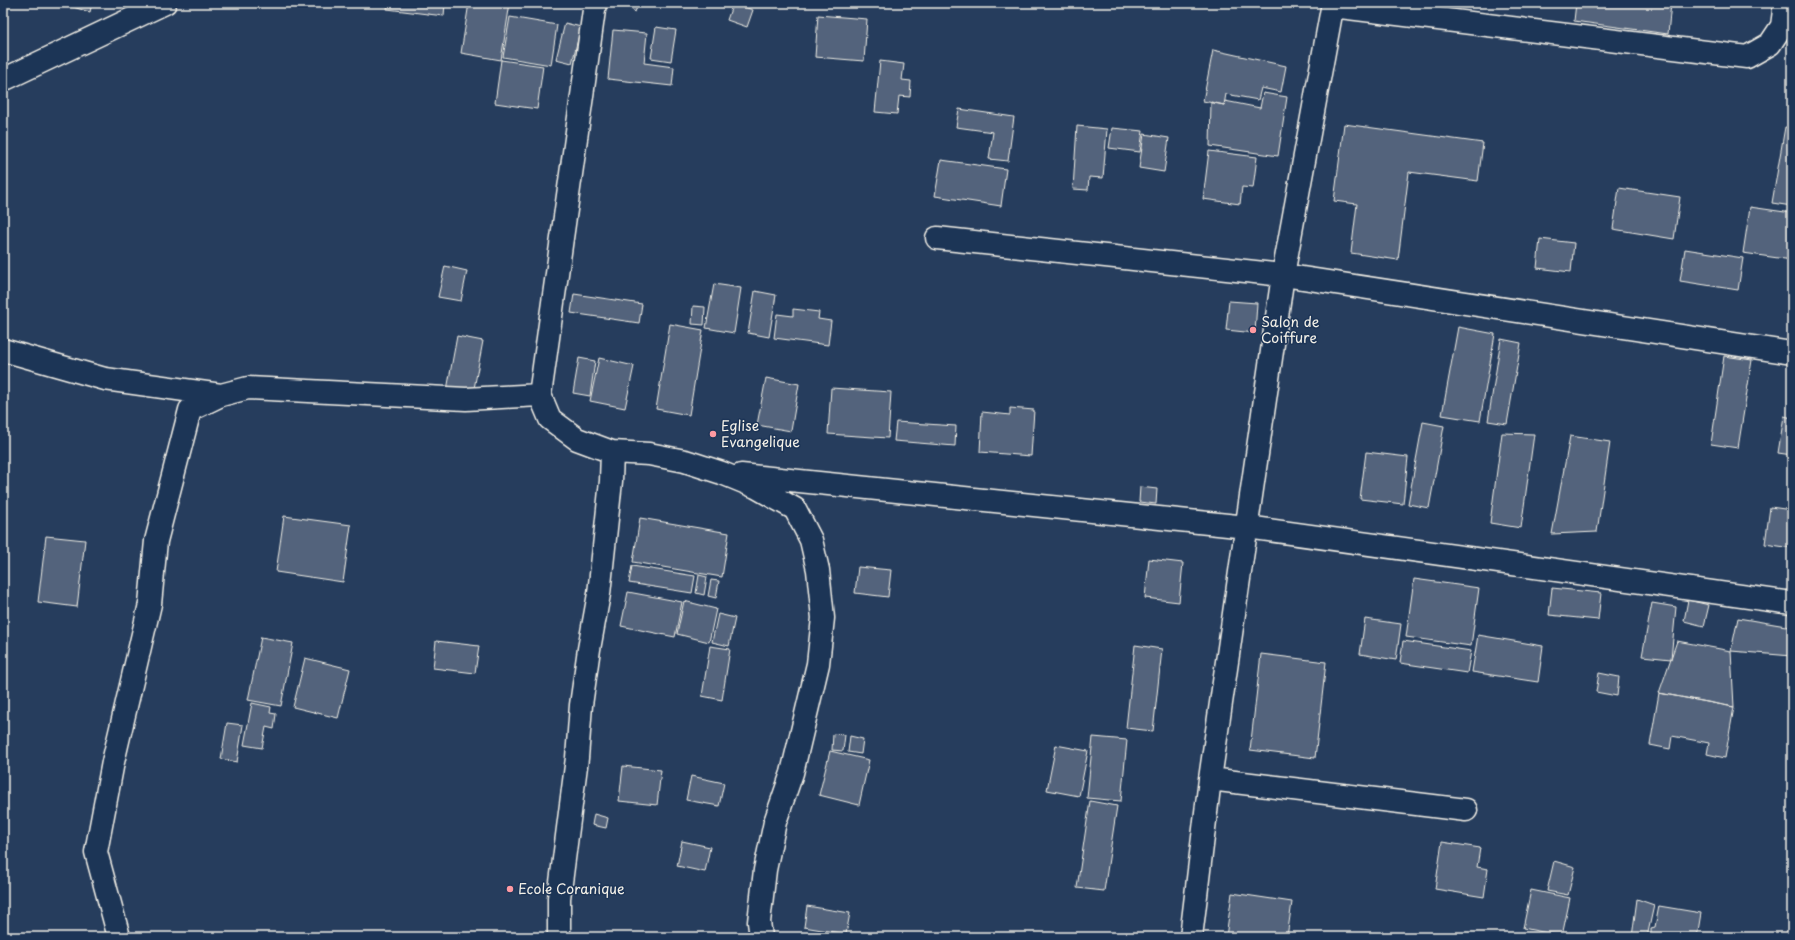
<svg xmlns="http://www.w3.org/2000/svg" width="1795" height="940" viewBox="0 0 1795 940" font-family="'Playpen Sans',sans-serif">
<rect width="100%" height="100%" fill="#263d5d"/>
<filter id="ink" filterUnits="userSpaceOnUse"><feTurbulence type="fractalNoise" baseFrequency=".025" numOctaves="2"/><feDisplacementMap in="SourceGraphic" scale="8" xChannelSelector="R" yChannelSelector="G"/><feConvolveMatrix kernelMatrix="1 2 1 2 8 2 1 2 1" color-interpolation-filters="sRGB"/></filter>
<g filter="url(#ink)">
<path fill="#52647b" stroke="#f4f1e8" d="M 59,3 L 92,3 L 90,12 Z
M 388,3 L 445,3 L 444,16 L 387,9 Z
M 469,3 L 510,3 L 501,60 L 461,53 Z
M 625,3 L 636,3 L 638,5 L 635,12 L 624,4 Z
M 733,3 L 753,10 L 747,27 L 727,20 Z
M 1576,3 L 1671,3 L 1668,34 L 1574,21 Z
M 818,15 L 867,19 L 864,61 L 815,57 Z
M 510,17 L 557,25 L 551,65 L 503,57 Z
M 565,23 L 581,27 L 572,63 L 556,59 Z
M 656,27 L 676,30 L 671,61 L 651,58 Z
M 613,30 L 647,33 L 644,63 L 674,67 L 672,86 L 608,79 Z
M 1213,50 L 1286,66 L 1281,92 L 1261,88 L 1258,100 L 1226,94 L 1224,105 L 1203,101 Z
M 501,60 L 543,66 L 537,109 L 495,103 Z
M 880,61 L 904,64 L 902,80 L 911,81 L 910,97 L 899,96 L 897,114 L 875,112 Z
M 1263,93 L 1287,97 L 1278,156 L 1210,146 L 1211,102 L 1224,105 L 1225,101 L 1260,108 Z
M 959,109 L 1014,117 L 1008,161 L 989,159 L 993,132 L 956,127 Z
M 1344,124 L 1483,143 L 1478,181 L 1409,172 L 1398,260 L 1351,253 L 1357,204 L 1334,201 Z
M 1077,126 L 1107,129 L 1103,178 L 1089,177 L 1088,190 L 1073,189 Z
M 1785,127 L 1792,128 L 1792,206 L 1772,203 Z
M 1112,128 L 1143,131 L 1140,152 L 1109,148 Z
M 1144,134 L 1169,138 L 1164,172 L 1139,168 Z
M 1209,151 L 1257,157 L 1253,188 L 1242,187 L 1240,204 L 1203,199 Z
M 941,160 L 1006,169 L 1001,206 L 935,196 Z
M 1619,188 L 1680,197 L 1674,239 L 1613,229 Z
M 1750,207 L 1792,213 L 1792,260 L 1743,253 Z
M 1540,239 L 1574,243 L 1571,272 L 1537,268 Z
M 1685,249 L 1743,258 L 1738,290 L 1680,281 Z
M 445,266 L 467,271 L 461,301 L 438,297 Z
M 714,284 L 741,288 L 734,333 L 706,328 Z
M 755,291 L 776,295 L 769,337 L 748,333 Z
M 574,294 L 642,304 L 639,323 L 571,313 Z
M 1229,301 L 1257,303 L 1255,333 L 1226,330 Z
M 693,306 L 705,307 L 704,325 L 692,324 Z
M 793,309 L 819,312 L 818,319 L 831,321 L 828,345 L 774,338 L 777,314 L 793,316 Z
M 670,324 L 703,330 L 689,415 L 656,409 Z
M 1458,327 L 1495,334 L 1480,421 L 1442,415 Z
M 457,336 L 483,341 L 473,394 L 447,390 Z
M 1501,339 L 1521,343 L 1507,424 L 1488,421 Z
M 1724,356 L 1752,360 L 1738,448 L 1711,444 Z
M 579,358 L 595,361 L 590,396 L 573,393 Z
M 599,358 L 634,366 L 625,408 L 590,401 Z
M 766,378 L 799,384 L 791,431 L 757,425 Z
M 831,388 L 891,392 L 888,438 L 828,434 Z
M 1010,408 L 1034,410 L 1031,456 L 980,452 L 982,412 L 1010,415 Z
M 1784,416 L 1792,418 L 1792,455 L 1778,453 Z
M 896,422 L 956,426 L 955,446 L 894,441 Z
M 1423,422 L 1444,426 L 1429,508 L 1408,504 Z
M 1502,433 L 1534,434 L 1521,528 L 1490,523 Z
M 1570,436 L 1610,442 L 1597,532 L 1552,534 Z
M 1366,452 L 1408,457 L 1403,504 L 1360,499 Z
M 1140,487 L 1157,489 L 1156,504 L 1139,502 Z
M 1770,507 L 1792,510 L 1792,548 L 1765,544 Z
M 284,516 L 351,525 L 343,582 L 276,572 Z
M 640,518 L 729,533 L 722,577 L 633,562 Z
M 46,536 L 85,540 L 77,607 L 38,602 Z
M 1149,559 L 1183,563 L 1179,602 L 1145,598 Z
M 632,566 L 695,576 L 692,593 L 629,583 Z
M 858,567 L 891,570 L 888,597 L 855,593 Z
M 699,575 L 707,577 L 704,595 L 696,593 Z
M 1414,579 L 1479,588 L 1471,646 L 1406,637 Z
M 711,580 L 719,581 L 716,598 L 708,596 Z
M 1552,588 L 1601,593 L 1598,620 L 1549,615 Z
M 628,592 L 682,602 L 675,637 L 621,626 Z
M 1688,600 L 1709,605 L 1704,626 L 1684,621 Z
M 684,601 L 716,609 L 709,642 L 677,634 Z
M 1652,603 L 1676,607 L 1671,659 L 1642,656 Z
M 718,614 L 735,618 L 729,646 L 712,642 Z
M 1738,618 L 1792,627 L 1792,656 L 1731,651 Z
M 1365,619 L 1401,624 L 1396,660 L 1360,654 Z
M 1478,635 L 1543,646 L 1538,682 L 1472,672 Z
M 261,637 L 293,643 L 281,706 L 248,700 Z
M 436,641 L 479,646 L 475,673 L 433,668 Z
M 1403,641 L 1471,651 L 1467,673 L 1400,663 Z
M 1677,641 L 1731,651 L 1734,707 L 1659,693 Z
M 1135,645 L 1162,649 L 1153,731 L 1126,728 Z
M 710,646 L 730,649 L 722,700 L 702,696 Z
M 1261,654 L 1326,662 L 1315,758 L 1250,750 Z
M 305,658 L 350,669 L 338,718 L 293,707 Z
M 1599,673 L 1619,677 L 1617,696 L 1596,692 Z
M 1659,693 L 1734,707 L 1725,758 L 1707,754 L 1709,743 L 1672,736 L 1670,749 L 1650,745 Z
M 252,703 L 271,707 L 270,713 L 276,714 L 274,729 L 266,727 L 262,748 L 244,745 Z
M 227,723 L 243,725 L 237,762 L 221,759 Z
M 833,734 L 845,735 L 843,751 L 832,750 Z
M 850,736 L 863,739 L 861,754 L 848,752 Z
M 1093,737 L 1127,740 L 1121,801 L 1087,798 Z
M 1056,745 L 1088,751 L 1079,796 L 1047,790 Z
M 830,751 L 869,760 L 859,805 L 819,795 Z
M 623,766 L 661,770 L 657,805 L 619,801 Z
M 691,776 L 724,783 L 719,806 L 686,800 Z
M 1090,801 L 1117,806 L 1104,891 L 1077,888 Z
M 594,814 L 608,818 L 606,828 L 592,825 Z
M 682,841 L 710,847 L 705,872 L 677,866 Z
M 1442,842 L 1480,848 L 1477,867 L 1488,869 L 1484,897 L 1435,889 Z
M 1554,861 L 1575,867 L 1568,895 L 1547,891 Z
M 1531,890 L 1570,898 L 1562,936 L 1523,928 Z
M 1232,893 L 1292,902 L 1287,937 L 1226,937 Z
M 1637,899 L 1654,905 L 1647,937 L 1632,937 Z
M 807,906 L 850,913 L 846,934 L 804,927 Z
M 1659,906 L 1701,913 L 1697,937 L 1651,937 L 1651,928 L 1655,927 Z"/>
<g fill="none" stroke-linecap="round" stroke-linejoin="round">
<defs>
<path id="minor" d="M 595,3 L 540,395 L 550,419 L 577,439 L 612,452 L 649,454 L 685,461 L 722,473 L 756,487 L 795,509 L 811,540 L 818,570 L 823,618 L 818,664 L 792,773 L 775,822 L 765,870 L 759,922 L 761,937
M 1332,6 L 1747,57 L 1770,44 L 1782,26 L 1785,3
M 3,80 L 165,3
M 937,238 L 1283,275 L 1792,353
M 3,350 L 105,379 L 221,395
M 741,475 L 1247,527 L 1792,603
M 1210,779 L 1466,810
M 119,937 L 96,852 L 113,762 L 150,604 L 156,541 L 190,410 L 221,395 L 248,388 L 466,399 L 540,395
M 559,937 L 559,898 L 577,758 L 581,705 L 589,649 L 599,594 L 611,481 L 612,452
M 1191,937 L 1210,779 L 1283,275 L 1333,3"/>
</defs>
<use href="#minor" stroke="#f4f1e8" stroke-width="25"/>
<use href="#minor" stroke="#1d3557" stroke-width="22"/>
</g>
</g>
<g fill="#ff9aa2" stroke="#1d3557" stroke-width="1.5">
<circle cx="1253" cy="330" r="4"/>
<circle cx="713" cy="434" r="4"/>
<circle cx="510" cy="889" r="4"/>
</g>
<g text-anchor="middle" stroke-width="3" stroke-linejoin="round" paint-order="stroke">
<g font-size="14" fill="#f4f1e8" stroke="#1d3557" text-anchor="start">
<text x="1261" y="327">Salon de<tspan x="1261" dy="16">Coiffure</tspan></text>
<text x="721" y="431">Eglise<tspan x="721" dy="16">Evangelique</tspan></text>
<text x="518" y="894">Ecole Coranique</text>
</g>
</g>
<rect width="1795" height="940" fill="none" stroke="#1d3557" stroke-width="16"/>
<rect x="8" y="8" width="1779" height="924" fill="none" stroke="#f4f1e8" stroke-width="1.5" filter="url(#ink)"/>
</svg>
